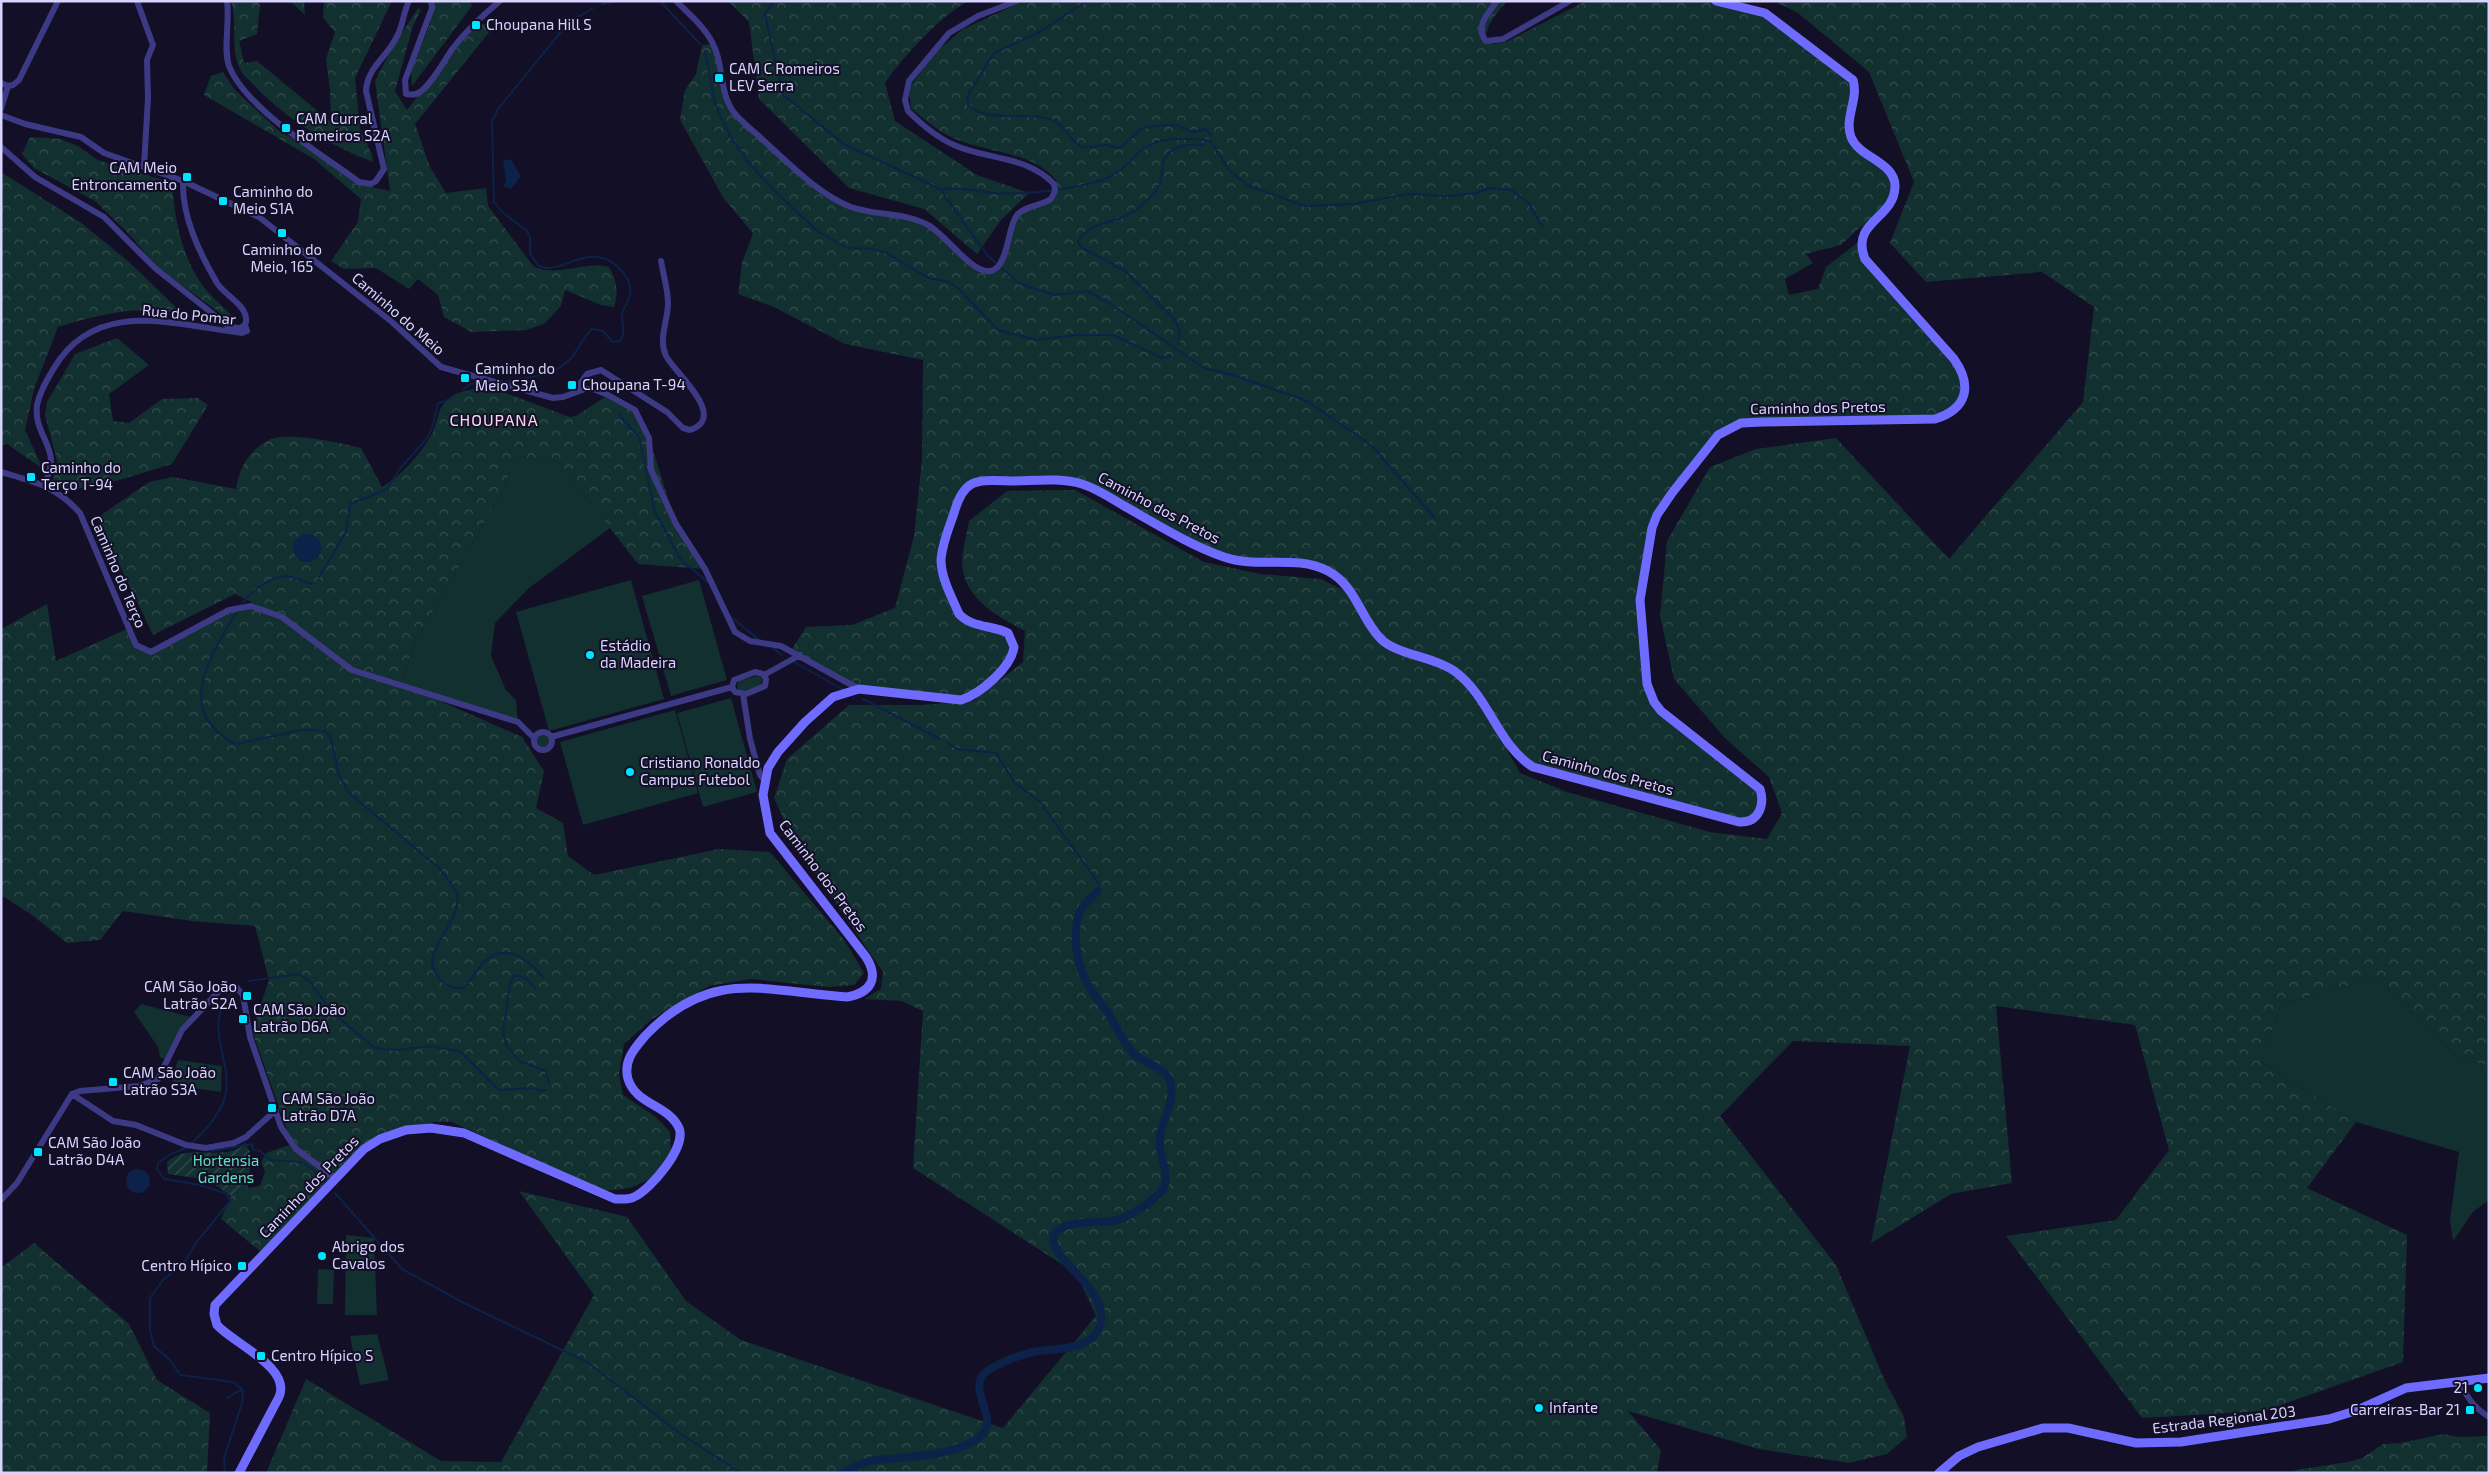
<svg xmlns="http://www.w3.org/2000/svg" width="2490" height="1474" viewBox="0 0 2490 1474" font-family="'Exo 2',sans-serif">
<defs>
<pattern id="forest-crowns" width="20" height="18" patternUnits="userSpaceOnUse" patternTransform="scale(1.25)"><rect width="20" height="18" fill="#12302f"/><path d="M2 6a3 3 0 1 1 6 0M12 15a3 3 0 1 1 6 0" fill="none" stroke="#344d4e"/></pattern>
<pattern id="garden-furrows" width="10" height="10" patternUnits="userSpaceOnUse" patternTransform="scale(1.25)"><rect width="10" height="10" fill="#12302f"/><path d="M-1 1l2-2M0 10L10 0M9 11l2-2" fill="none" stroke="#344d4e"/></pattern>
</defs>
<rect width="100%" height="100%" fill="#130f26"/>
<path fill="#12302f" d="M 516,457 L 558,461 L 610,528 L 529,588 L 495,623 L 491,656 L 506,690 L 516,700 L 518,722 L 400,686 L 416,641 L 501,494 Z
M 631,580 L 664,699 L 549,731 L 516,612 Z
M 699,580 L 727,680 L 671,696 L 642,596 Z
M 756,676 L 762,678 L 761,686 L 742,692 L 738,690 L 737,684 L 739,681 Z
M 731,698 L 757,792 L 703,807 L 677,713 Z
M 675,710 L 698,793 L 583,825 L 560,742 Z
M536 742a7 7 0 1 1 14 0a7 7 0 1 1-14 0Z
M 2375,978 L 2455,1055 L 2489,1067 L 2489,1200 L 2473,1212 L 2453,1241 L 2450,1220 L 2459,1152 L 2356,1122 L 2261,1062 L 2281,1004 Z
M 141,1004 L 191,1017 L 179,1029 L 165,1059 L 160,1057 L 158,1047 L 134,1012 Z
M 178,1060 L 222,1066 L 221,1092 L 184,1087 L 171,1080 Z
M 346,1235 L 374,1238 L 377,1315 L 345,1315 Z
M 318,1269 L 334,1270 L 333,1304 L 317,1304 Z
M 377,1334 L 389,1380 L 360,1385 L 350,1336 Z"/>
<path fill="url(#forest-crowns)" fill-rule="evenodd" d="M 231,1 L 257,1 L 260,5 L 257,34 L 239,41 L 244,63 L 257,61 L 331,122 L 330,91 L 326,59 L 335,32 L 323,18 L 324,1 L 392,1 L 355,78 L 360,129 L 372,155 L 373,162 C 329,145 284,118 252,83 C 248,79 242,74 240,69 C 230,48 238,23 231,1 Z
M 290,1 L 304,1 L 305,15 Z
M 434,1 L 470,1 L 472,6 L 412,86 L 411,71 L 430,24 Z
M 728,1 L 969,1 C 942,14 902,58 885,83 L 895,121 L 977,175 L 1029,193 L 1001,220 L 977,254 L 924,209 L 849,188 L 759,99 L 749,22 Z
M 1024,1 L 1507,1 C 1498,12 1485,25 1486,40 L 1494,44 L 1508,41 L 1586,1 L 1716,1 L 1754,10 L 1851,77 L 1849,126 L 1864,153 L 1883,166 L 1895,186 L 1877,218 L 1858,229 L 1841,245 L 1806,254 L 1813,263 L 1785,279 L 1789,295 L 1818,289 L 1826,267 L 1861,240 L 1865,259 L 1961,369 L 1962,400 L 1935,419 L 1741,423 L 1718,435 L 1672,493 L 1649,540 L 1640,600 L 1647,684 L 1654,702 L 1737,770 L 1763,797 L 1760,812 L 1739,822 L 1525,762 L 1475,691 L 1520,773 L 1567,792 L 1710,832 L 1767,839 L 1782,813 L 1769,777 L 1725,738 L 1674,679 L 1660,616 L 1667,541 L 1710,467 L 1756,449 L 1836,438 L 1949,559 L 2083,402 L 2094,307 L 2042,272 L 1926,282 L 1890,243 L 1914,182 L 1869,72 L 1798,13 L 1774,1 L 2489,1 L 2489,1067 L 2455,1055 L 2375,978 L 2281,1004 L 2261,1062 L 2356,1122 L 2307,1188 L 2407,1235 L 2403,1362 L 2264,1411 L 2142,1418 L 2006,1236 L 2116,1220 L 2169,1150 L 2135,1025 L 1996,1006 L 2012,1183 L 1951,1194 L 1871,1243 L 1910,1046 L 1793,1041 L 1720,1116 L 1836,1265 L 1885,1381 L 1904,1417 L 1907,1437 L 1887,1454 L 1849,1463 L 1759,1449 L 1628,1411 L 1661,1450 L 1657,1473 L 266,1473 L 306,1379 L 441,1461 L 501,1462 L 594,1295 L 519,1191 L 627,1217 L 686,1301 L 741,1340 L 1003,1428 L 1096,1316 L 1077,1274 L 913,1168 L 923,1011 L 901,1001 L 864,999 L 881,989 L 883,972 L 794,842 L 774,798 L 787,759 L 849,705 L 921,705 L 973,701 L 1023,662 L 1025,631 C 997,616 964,599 962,563 C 962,550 967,534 969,521 L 1007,491 L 1075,490 L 1204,562 L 1260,574 L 1320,579 L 1352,594 L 1328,571 L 1222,556 L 1099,492 L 1065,481 L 976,482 L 962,490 L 943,549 L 946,582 L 959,614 L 1012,639 L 1009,662 L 984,687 L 948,700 L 859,689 L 790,652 L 806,627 L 852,625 L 895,608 L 914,536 L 922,460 L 923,360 L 845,344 L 774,307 L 738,294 L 742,263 L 753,233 L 724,199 L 680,120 L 685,90 L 696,74 L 702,45 L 713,44 L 721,81 L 736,115 L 800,174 L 849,206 L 928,225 L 981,271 L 995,269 L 1016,216 C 1033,208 1056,201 1056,180 C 1028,148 980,154 945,134 C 933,127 922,117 911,108 L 909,88 L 936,52 L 963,29 ZM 1408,652 L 1425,657 L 1462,679 Z
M 418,8 L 421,10 L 413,26 L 395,91 L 407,110 L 476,24 L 487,24 L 491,30 L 415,124 L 430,167 L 446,193 L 486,188 L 488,206 L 534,267 C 560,277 584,261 609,267 C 617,281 619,292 614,307 L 601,305 L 565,290 L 561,306 L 544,324 L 526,330 L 471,332 L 444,317 L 438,295 L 418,279 L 409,289 L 376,268 L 344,269 L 331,261 L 358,222 L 361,199 L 314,159 L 204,95 L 211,76 L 223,72 L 235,90 L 279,131 L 325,157 L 367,186 L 390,191 L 375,81 L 392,48 Z
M 30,137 L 61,139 L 78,146 L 98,160 L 172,183 C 175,221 182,260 206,290 C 215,300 225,308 234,318 L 234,323 L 158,268 L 127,232 L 95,201 L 34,168 L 22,154 Z
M 1,172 L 80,222 L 128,261 L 184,315 C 140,304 101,314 58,327 L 34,389 L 25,430 L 43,469 L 7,444 L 1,446 Z
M 117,338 L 149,365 L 109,394 L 113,421 L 129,423 L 162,399 L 198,398 L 208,405 L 172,464 L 106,484 L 70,490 L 51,485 L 58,464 L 45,415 L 47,402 L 75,354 Z
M 492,388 L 570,417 L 576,416 L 608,395 L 635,410 L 649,438 L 676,524 L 705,569 L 638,564 L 558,461 L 516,457 L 501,494 L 416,641 L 400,686 L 420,692 L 522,737 L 544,771 L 536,808 L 563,823 L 568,856 L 594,875 L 719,849 L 770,852 L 845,941 L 864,973 L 854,985 L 829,987 L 751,979 L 709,986 L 652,1019 L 624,1044 L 619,1074 L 623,1095 L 656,1117 L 670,1132 L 671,1153 L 653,1178 L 630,1188 L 603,1191 L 452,1122 L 434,1122 L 385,1134 L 261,1252 L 221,1219 L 231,1196 L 248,1188 L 260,1186 L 265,1172 L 261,1162 L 266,1153 L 292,1144 L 252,1031 L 269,980 L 255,926 L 192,921 L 123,911 L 100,940 L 67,943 L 32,915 L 1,895 L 1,629 L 47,604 L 56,661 L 129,628 L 136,645 L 151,652 L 229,610 L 265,609 L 235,594 L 153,635 L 97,518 L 149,482 L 173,477 L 236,489 C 239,468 249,450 269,440 C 285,431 343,443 361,448 L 382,487 C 403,475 420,454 432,434 C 436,426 437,416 441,408 C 451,389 474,389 492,388 Z
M 34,1243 L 129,1324 L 157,1380 L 210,1413 L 207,1473 L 1,1473 L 1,1268 Z
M 2443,1434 L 2459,1437 L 2489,1436 L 2489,1473 L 2293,1473 L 2296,1470 L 2348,1462 L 2362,1458 L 2383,1444 L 2400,1443 Z"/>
<path fill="url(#garden-furrows)" d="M 245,1143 L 250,1152 L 244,1165 L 250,1167 L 248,1188 L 231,1196 L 204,1177 L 202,1179 L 168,1174 L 167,1162 C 171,1159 176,1155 181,1154 C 201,1148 230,1160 245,1143 Z"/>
<path fill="#0c2248" d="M 511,159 L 521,176 L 511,189 L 503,186 L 506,181 L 503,161 Z
M293 548a14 14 0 1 1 28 0a14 14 0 1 1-28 0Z
M126 1181a12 12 0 1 1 24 0a12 12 0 1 1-24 0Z"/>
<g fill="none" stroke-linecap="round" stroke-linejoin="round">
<path stroke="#0c2248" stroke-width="2" d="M 660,1 L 700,44
M 774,1 L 765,14 L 783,95 L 844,144 L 940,189 L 988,256 L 1020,284 L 1055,295 L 1087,291 L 1111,304 L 1204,368 L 1233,375 L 1307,401 L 1371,445 L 1435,518
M 1087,1 L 1038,33 L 994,53 L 968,95 L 968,105 C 988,123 1021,112 1046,118 C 1066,123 1069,141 1082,147 C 1089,149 1098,145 1105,145 C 1110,145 1115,148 1120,148 L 1142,128 L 1164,125 L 1176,125 L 1192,132 L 1206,129 L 1212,136
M 602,4 L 619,1
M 705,51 L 715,103 L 720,116 L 732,139 L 747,161 L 776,192 L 817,231 L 847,248 L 872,249 L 887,253 L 918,272 L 929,278 L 948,282 L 958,288 L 998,330 L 1037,340 L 1074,335 L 1113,335 L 1162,358 L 1171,356
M 940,189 C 958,187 975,191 993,193 C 1026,195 1071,190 1102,180 C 1139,167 1132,139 1180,139 C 1190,139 1201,138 1210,141 L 1230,171 L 1249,186 L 1305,206 L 1353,204 L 1407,194 L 1448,196 L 1476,193 L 1489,188 L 1511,190 L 1529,203 L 1542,226
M 1178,345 L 1180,332 L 1176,321 L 1125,271 L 1081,247 L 1078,241 C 1091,219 1121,224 1138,208 C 1145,202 1155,195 1159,186 C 1163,179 1161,170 1163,163 C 1168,144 1190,144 1205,145
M 504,382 C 528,376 554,378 572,357 C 579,348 584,336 592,329 L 603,331 L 613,342 L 620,341 C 626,333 622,325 622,315 C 623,307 629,302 630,294 C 633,277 614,259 598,257 C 577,254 556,274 539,266 L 530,254 L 530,237 L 527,231 L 502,212 L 494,202 L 492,121 L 498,109 L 568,23 L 593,8
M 464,389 L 470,384 L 476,383
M 619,415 L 639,437 L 655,512 L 681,560 L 709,583
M 319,577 L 346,532 L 350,504 L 383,491 L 388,487 L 399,470 L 427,438 L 432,428 L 438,403 L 451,399
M 243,602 C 253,590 274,573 292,577 C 299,579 308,584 313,584
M 237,611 C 218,644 181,696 215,729 C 221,735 227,742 236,744 L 301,730 L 325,731 L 331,738 L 338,773 L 349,793 L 440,869 L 457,892 C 462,919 434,938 432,963 C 434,976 448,991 463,988 C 471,981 476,971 483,963 C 505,941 527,958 543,977
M 730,616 L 759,640
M 770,646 L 782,655
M 794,662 L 844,690
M 863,699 L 940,739
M 948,743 L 958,749 L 996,753 L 1015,783 L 1040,802 L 1099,884
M 249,981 L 299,974 L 310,982 L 332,1012 L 375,1048 L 396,1050 L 431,1046 L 461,1052 L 499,1090 L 535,1088 L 540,1091 L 545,1090
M 535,988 L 528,980 L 517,975 L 513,977 L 510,984 L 503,1032 L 507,1046 L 519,1061 L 546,1071 L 549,1084
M 192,1143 C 205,1131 223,1111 226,1092 C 231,1055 202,1026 232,992
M 186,1148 L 171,1154 L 158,1163 L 157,1169 L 164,1179 L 200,1185 L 227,1194 L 230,1201 L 196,1243 L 184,1263 L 163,1280 L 150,1298 L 150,1330 L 154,1346 L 171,1361 L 180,1375 L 233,1382 L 242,1389 L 243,1400 L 224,1458 L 225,1473
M 212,1151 L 252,1144 L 253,1150 L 260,1151 L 270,1160 L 301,1162 L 314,1170 L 326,1182
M 335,1193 L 402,1269 L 462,1302 L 587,1362 L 678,1432 L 741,1473
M 227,1398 L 242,1389"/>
<path stroke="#0c2248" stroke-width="8" d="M 841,1473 C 851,1469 860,1464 870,1461 C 879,1459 890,1459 900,1458 C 923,1456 953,1453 974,1441 C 1008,1422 962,1390 987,1371 C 999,1363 1019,1355 1033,1352 C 1057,1347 1098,1353 1101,1319 C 1104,1286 1051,1261 1053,1236 C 1065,1217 1097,1225 1117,1220 C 1128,1218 1138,1210 1147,1204 C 1154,1199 1162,1193 1165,1185 C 1169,1173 1157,1151 1160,1136 C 1163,1118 1176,1099 1170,1081 C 1165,1067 1145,1064 1134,1054 C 1123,1043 1118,1029 1110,1016 C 1103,1004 1092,994 1086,981 C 1076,962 1071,927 1082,908 C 1086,901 1093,896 1098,891"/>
<path stroke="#3d3a85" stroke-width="6" d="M 137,1 L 153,45 L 147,60 L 148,98 L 144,166
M 227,1 C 230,20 223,49 229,66 C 245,108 323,155 359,182 L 371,184 L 376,181 L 384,169 L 366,91 C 367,68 386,58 396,38 C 403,27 403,13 409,1
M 431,1 L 432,8 L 405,80 L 406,94 C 411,95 416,95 420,92 C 434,81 443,62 453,48 C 467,30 483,15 500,1
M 676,1 C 689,14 705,27 713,44 C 725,67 718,94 736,115 C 744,124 755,132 764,141 C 790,164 818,194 851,207 C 876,216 905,212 928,225 C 945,234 972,274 990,271 C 1009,268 1007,227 1017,215 C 1026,205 1041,206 1051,199 L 1055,191 L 1054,184 C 1026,155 987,160 954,145 C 938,138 921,124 908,111 L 905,100 L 909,81 L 949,33 L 978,16 L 1017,1
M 1497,1 C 1489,12 1474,27 1486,41 L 1503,39 L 1570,1
M 1,83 L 8,86
M 8,86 L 13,85 L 19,80 L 58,1
M 1,109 L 8,86
M 1,115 L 25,124 L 81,137 L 104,153 L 183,181 L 259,217 L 392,322 L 441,367 L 553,398 L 563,397 L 585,389 L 593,389 L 608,395 L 635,410 L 649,438 L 651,470 L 676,524 L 705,569 L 735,632 L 750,641 L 781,646 L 859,689
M 1,147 L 35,177 L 104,217 L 156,269 L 227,325 C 234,328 243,331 246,322 C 248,305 225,296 217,283 C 199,252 182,217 183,181
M 574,392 L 587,374 L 601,370 L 667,412 L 683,428 L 690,430 C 729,417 674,372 666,356 C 658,339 668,321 668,303 C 668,289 663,274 661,261
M 1,472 C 35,482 56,486 80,513 L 136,645 L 151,652 L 229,610 L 251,606 L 282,617 L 352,670 L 518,722 L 534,738
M 45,486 C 47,478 51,468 51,460 C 50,441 34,429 37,405 C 40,391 47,380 54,368 C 96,297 176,325 242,333 L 247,331 L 245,325
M 755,672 L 763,674 L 766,679 L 765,686 L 746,694 L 735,692 L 732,687 L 734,680 Z
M 764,675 L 800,655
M 743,694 L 750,739 L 760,775 L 764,780
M534 741a9 9 0 1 1 18 0a9 9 0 1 1-18 0Z
M 551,737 L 732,687
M 72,1094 L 113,1121 L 136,1125 L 186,1145 L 206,1148 L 234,1143 L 246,1137 L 276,1110
M 1,1200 L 17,1183 L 72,1094 L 80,1091 L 139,1086 L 158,1079 L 182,1030 L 221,989 L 228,986 L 237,988 L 243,995 L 250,1037 L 281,1127 L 296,1149 L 335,1178
M 2459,1381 C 2467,1397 2473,1407 2489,1417"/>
<path stroke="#6f6bff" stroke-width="9" d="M 239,1473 L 279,1397 C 292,1368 233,1343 217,1325 L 214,1314 L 215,1305 L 364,1149 L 380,1139 L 406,1130 L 431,1128 L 464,1133 L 615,1199 C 622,1199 628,1200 634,1197 C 650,1190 687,1147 679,1128 C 669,1105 636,1105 628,1079 C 623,1061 634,1049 645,1036 C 711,967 763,991 847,997 C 870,993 880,979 866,957 L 770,833 L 763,795 L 768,768 L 778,752 L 805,722 L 833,697 L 859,689 L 961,700 C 980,694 1011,668 1014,647 L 1008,633 C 992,625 972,628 959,614 C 952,598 941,578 941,560 C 942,544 949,528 954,513 C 964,478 976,480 1009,481 C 1032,481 1060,477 1082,484 C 1098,489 1112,499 1126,507 C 1158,525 1190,545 1224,557 C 1258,569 1295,554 1328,571 C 1356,586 1360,617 1380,638 C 1395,655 1435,656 1457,673 C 1490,699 1498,745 1533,767 L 1739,822 C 1759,823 1765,805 1760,789 L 1661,711 L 1654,702 L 1647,684 L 1640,600 L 1652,528 L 1657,515 L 1672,493 L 1718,435 L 1741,423 L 1762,422 L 1935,419 C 1967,409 1973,386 1954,359 L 1865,259 C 1850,222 1894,219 1895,187 C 1896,162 1859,158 1851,137 C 1844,118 1859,99 1853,80 L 1765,13 L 1716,1
M 1939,1473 L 1959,1456 L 1978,1447 L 2043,1428 L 2068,1428 L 2136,1443 L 2181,1442 L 2329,1419 L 2355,1411 L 2406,1388 L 2489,1378"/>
</g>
<g fill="#00e5ff" stroke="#130f26" stroke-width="2">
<rect x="471" y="20" width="10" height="10" rx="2.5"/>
<rect x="714" y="73" width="10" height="10" rx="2.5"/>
<rect x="281" y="123" width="10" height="10" rx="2.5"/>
<rect x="182" y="172" width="10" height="10" rx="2.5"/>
<rect x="218" y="196" width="10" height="10" rx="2.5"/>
<rect x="277" y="228" width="10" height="10" rx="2.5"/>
<rect x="460" y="373" width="10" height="10" rx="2.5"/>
<rect x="567" y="380" width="10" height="10" rx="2.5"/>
<rect x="26" y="472" width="10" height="10" rx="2.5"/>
<circle cx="590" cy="655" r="5"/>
<circle cx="630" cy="772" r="5"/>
<rect x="242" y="991" width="10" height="10" rx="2.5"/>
<rect x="238" y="1014" width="10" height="10" rx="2.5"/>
<rect x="108" y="1077" width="10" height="10" rx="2.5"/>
<rect x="267" y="1103" width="10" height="10" rx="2.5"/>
<rect x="33" y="1147" width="10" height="10" rx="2.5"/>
<circle cx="322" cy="1256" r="5"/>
<rect x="237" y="1261" width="10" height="10" rx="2.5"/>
<rect x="256" y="1351" width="10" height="10" rx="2.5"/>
<circle cx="2478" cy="1388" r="5"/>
<circle cx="1539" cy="1408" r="5"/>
<rect x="2465" y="1405" width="10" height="10" rx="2.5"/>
</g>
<g text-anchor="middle" stroke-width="4" stroke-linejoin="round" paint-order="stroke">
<g font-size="15" fill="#d9d4ff" stroke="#130f26" text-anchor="start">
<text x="486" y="30">Choupana Hill S</text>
<text x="729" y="74">CAM C Romeiros<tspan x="729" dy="17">LEV Serra</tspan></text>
<text x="296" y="124">CAM Curral<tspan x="296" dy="17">Romeiros S2A</tspan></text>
<text x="177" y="173" text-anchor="end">CAM Meio<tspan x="177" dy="17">Entroncamento</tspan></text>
<text x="233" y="197">Caminho do<tspan x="233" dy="17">Meio S1A</tspan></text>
<text x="282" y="255" text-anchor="middle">Caminho do<tspan x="282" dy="17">Meio, 165</tspan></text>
<text x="475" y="374">Caminho do<tspan x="475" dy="17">Meio S3A</tspan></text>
<text x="582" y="390">Choupana T-94</text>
<text x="41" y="473">Caminho do<tspan x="41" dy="17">Terço T-94</tspan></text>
<text x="600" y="651">Estádio<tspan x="600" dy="17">da Madeira</tspan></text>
<text x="640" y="768">Cristiano Ronaldo<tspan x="640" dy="17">Campus Futebol</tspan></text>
<text x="237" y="992" text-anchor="end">CAM São João<tspan x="237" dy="17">Latrão S2A</tspan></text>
<text x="253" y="1015">CAM São João<tspan x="253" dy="17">Latrão D6A</tspan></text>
<text x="123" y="1078">CAM São João<tspan x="123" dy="17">Latrão S3A</tspan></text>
<text x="282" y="1104">CAM São João<tspan x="282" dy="17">Latrão D7A</tspan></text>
<text x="48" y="1148">CAM São João<tspan x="48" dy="17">Latrão D4A</tspan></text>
<text x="332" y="1252">Abrigo dos<tspan x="332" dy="17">Cavalos</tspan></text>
<text x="232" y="1271" text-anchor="end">Centro Hípico</text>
<text x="271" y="1361">Centro Hípico S</text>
<text x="2468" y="1393" text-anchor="end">21</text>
<text x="1549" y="1413">Infante</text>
<text x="2460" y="1415" text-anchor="end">Carreiras-Bar 21</text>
</g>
<g font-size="15" fill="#d9d4ff" stroke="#130f26">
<text transform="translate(398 314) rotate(41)" y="5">Caminho do Meio</text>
<text transform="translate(189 315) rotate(6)" y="5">Rua do Pomar</text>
<text transform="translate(1818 408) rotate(-1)" y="5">Caminho dos Pretos</text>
<text transform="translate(1159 508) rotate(28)" y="5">Caminho dos Pretos</text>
<text transform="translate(118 572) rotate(67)" y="5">Caminho do Terço</text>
<text transform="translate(1608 773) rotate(15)" y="5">Caminho dos Pretos</text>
<text transform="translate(823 876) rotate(53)" y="5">Caminho dos Pretos</text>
<text transform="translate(309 1187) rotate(-46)" y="5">Caminho dos Pretos</text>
<text transform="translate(2224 1420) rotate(-7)" y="5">Estrada Regional 203</text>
</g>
<g font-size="15" fill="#5fe0c0" stroke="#130f26">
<text x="226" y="1166">Hortensia<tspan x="226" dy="17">Gardens</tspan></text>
</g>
<g font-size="16" letter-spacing="1" fill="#ffd6f0" stroke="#130f26">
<text x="494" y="426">CHOUPANA</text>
</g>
</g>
<rect width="2490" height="1474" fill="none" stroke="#d9d4ff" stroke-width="5"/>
</svg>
